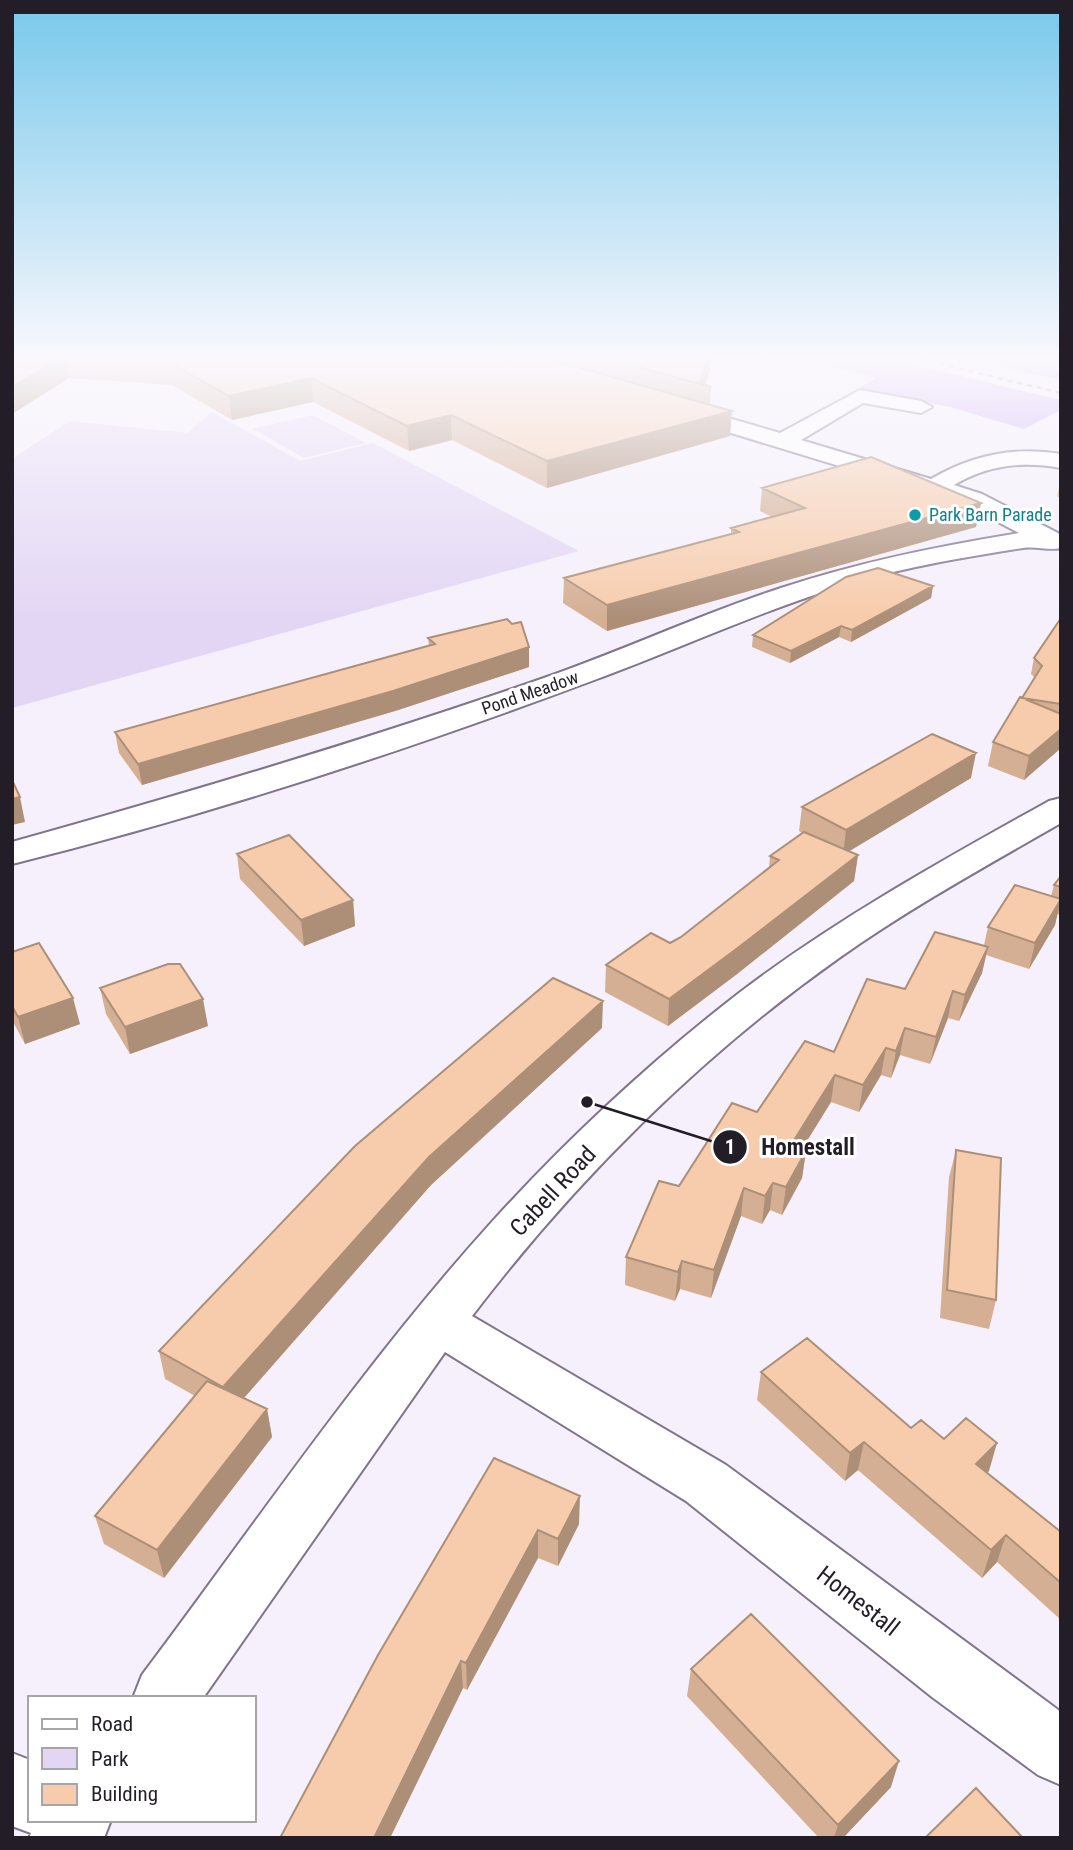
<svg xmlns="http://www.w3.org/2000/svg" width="1073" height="1850" viewBox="0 0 1073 1850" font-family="'Roboto Condensed',sans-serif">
<rect width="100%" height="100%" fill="#f5f0fb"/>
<path fill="#e3d6f4" d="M 212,412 L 300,461 L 373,443 L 579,551 L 12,708 L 12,459 L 70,421 L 187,433 Z
M 313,415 L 366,443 L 304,458 L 253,429 Z"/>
<path fill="#cdabf5" d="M 803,359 L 891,359 L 1061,400 L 1061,410 L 1024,429 L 950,407 L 857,389 L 876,378 Z
M 967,359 L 1061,359 L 1061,380 Z"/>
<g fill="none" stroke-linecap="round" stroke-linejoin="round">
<defs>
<path id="minor" d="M 860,390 L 921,401 L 932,407 L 921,413 L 863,403 L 801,440 L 931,479 C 972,455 1014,446 1061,454 L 1061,468 C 1022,461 988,465 954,485 L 982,494 L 1056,532 L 1061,535 L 1061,548 C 1049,551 1037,546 1023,548 C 967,557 910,566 855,582 C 767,608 683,647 597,679 C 410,749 206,816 12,864 L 12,842 C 191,792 369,739 544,678 C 624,650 701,614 781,588 C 859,562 938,546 1019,533 L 964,504 L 672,415 L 669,410 L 680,404 L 780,433 Z
M 1061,798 L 1061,823 C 986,866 910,908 839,958 C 700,1056 575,1181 472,1316 L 726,1465 L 1061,1712 L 1061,1785 L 1038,1775 L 932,1697 L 686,1501 L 445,1352 L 203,1698 L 133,1698 L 142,1675 C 256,1523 363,1365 490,1224 C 566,1140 650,1062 739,993 C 836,919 943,860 1049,801 Z
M 12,1753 L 30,1760 L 30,1820 L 111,1820 L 104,1838 L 29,1838 L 31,1833 L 12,1826 Z"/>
</defs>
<use href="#minor" stroke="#80758d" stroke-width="4"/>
<use href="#minor" fill="#fff" fill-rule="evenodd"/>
<path stroke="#95909b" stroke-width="2.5" stroke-dasharray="5 5" stroke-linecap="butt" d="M 920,359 L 1061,393"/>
</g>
<path fill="#d4af94" d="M 12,359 L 711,359 L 710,370 L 705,384 L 711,387 L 710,405 L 730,436 L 547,488 L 452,440 L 409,451 L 313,402 L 232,420 L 172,385 L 69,378 L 12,414 Z
M 1061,479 L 1061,499 L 1057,496 Z
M 762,488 L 981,503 L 976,527 L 607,631 L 563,603 L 564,578 L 731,534 L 731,528 L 772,517 L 760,511 Z
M 933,586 L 931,598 L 851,642 L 839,637 L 790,663 L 752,647 L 753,635 Z
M 1061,618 L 1061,748 L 1024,780 L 988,766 L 993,742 L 1035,678 L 1031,674 L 1034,658 Z
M 428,638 L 529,667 L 395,711 L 142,785 L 119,753 L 115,732 L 429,645 Z
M 971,778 L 849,851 L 858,855 L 854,881 L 737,974 L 668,1026 L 605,992 L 606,965 L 670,943 L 681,937 L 769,868 L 770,856 L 802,833 L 799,831 L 802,807 Z
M 237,854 L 353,900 L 355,926 L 304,946 L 240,879 Z
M 1061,876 L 1061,915 L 1057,914 L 1055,925 L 1029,969 L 986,955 L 982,973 L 959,1021 L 948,1018 L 930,1064 L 900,1055 L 891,1078 L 881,1075 L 859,1112 L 831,1102 L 802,1149 L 806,1151 L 802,1178 L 782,1215 L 770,1210 L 762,1224 L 741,1216 L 711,1298 L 680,1289 L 675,1301 L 625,1285 L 626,1257 L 679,1186 L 757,1112 L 834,1052 L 905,989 L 984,945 L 988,927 L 1051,896 L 1054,885 Z
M 12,952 L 80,1024 L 25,1044 L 12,1020 Z
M 100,988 L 208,1026 L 130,1054 L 106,1014 Z
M 602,1028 L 431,1185 L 244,1398 L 267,1409 L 272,1437 L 164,1578 L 104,1544 L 95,1516 L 195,1396 L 165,1379 L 159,1351 Z
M 956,1150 L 996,1300 L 989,1329 L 940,1318 L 949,1177 Z
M 761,1372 L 911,1428 L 944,1439 L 989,1471 L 987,1473 L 1061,1532 L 1061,1620 L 997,1562 L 982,1578 L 858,1470 L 845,1481 L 757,1400 Z
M 494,1458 L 579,1524 L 558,1566 L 538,1558 L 467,1690 L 463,1688 L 390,1838 Z
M 691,1669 L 891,1787 L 843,1838 L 819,1838 L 687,1696 Z"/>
<path fill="#ad8f78" d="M 58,359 L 66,359 L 69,378 L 12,414 L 12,387 Z
M 708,359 L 711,359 L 710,370 L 705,385 L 700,384 Z
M 311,378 L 313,402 L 232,420 L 229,396 Z
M 732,411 L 730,436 L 547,488 L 547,461 Z
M 451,415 L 452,440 L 409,451 L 407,426 Z
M 981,503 L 976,527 L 607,631 L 607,605 Z
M 933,586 L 931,598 L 851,642 L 852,630 Z
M 841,626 L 839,637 L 790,663 L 791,651 Z
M 529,647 L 529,667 L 395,711 L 142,785 L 138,764 Z
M 1061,729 L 1061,748 L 1024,780 L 1029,756 Z
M 976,753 L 971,778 L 843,855 L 846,830 Z
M 20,797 L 25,822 L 12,825 L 12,799 Z
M 858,855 L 854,881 L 737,974 L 668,1026 L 669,999 Z
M 353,900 L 355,926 L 304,946 L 301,920 Z
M 1061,900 L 1055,925 L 1029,969 L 1035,943 Z
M 988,947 L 982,973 L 959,1021 L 965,995 Z
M 953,991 L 948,1018 L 930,1064 L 936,1037 Z
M 73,998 L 80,1024 L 25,1044 L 18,1017 Z
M 203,999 L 208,1026 L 130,1054 L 125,1027 Z
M 603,1001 L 602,1028 L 431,1185 L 229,1415 L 223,1387 L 429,1157 Z
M 905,1028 L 900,1055 L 891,1078 L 896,1051 Z
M 886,1048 L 881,1075 L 859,1112 L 863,1085 Z
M 835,1075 L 831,1102 L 787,1173 L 791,1145 Z
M 806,1151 L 802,1178 L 782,1215 L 786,1187 Z
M 773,1183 L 770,1210 L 762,1224 L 765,1196 Z
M 744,1188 L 741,1216 L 711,1298 L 714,1270 Z
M 682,1261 L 680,1289 L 675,1301 L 678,1272 Z
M 267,1409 L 272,1437 L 164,1578 L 157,1550 Z
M 864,1442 L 858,1470 L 845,1481 L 850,1453 Z
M 997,1443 L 989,1471 L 968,1492 L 976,1464 Z
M 580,1496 L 579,1524 L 558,1566 L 558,1539 Z
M 538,1530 L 538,1558 L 467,1690 L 466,1663 Z
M 1006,1535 L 997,1562 L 982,1578 L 991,1550 Z
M 461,1661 L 463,1688 L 390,1838 L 374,1838 Z
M 899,1761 L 891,1787 L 843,1838 L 834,1838 L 838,1825 Z"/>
<path fill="#f7ccac" stroke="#ad8f78" stroke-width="2" d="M 12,359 L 58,359 L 12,387 Z
M 126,359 L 549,359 L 732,411 L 547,461 L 451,415 L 407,426 L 311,378 L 229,396 L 168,362 Z
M 611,359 L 708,359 L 700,382 L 711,387 Z
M 871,457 L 981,503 L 607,605 L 564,578 L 739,532 L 731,528 L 805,508 L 762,488 Z
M 878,568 L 933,586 L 852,630 L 841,626 L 791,651 L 753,635 L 846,577 Z
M 1061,618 L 1061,704 L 1022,698 L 1042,666 L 1034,658 Z
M 507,619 L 512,624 L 521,622 L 529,647 L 393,691 L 138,764 L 115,732 L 435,644 L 428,638 Z
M 1020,697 L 1061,714 L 1061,729 L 1029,756 L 993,742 Z
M 932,734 L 976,753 L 846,830 L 802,807 Z
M 12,780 L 20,797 L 12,799 Z
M 804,832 L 858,855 L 739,947 L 669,999 L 606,965 L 651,933 L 670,943 L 681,937 L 779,860 L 770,856 Z
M 289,835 L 353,900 L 301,920 L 237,854 Z
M 1061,876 L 1061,887 L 1054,885 Z
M 1015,885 L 1061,899 L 1035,943 L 988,927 Z
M 935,932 L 988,947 L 965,995 L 953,991 L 936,1037 L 905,1028 L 896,1051 L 886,1048 L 863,1085 L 835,1075 L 791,1145 L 806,1151 L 786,1187 L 773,1183 L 765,1196 L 744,1188 L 714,1270 L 682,1261 L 678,1272 L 626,1257 L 659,1181 L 679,1186 L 732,1103 L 757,1112 L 805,1041 L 834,1052 L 867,979 L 905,989 Z
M 39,943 L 73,998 L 18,1017 L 12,1006 L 12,952 Z
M 168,964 L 180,964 L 203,999 L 125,1027 L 100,988 Z
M 553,978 L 603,1001 L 429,1157 L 223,1387 L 159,1351 L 355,1146 Z
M 956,1150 L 1001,1158 L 996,1300 L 947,1290 Z
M 807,1338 L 911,1428 L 921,1420 L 944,1439 L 966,1418 L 997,1443 L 976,1464 L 1061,1532 L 1061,1583 L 1006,1535 L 991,1550 L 864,1442 L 850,1453 L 761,1372 Z
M 207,1381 L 267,1409 L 157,1550 L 95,1516 Z
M 494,1458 L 580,1496 L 558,1539 L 538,1530 L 466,1663 L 461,1661 L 374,1838 L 280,1838 L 378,1655 Z
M 751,1614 L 899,1761 L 838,1825 L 691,1669 Z
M 976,1788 L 1023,1838 L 925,1838 Z"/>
<linearGradient id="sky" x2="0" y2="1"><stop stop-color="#77c8eb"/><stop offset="0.58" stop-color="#faf8fd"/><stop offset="1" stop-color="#faf8fd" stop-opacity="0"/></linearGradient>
<rect width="1073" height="618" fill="url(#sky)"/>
<circle fill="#0f9aa8" stroke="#fff" stroke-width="2.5" cx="915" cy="515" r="7"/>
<g text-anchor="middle" stroke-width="6" stroke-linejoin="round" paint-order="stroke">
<g font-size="18" fill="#0d838f" stroke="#fff" text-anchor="start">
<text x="929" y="521">Park Barn Parade</text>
</g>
<g font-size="18" fill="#221d27" stroke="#fff">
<text transform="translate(530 693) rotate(-19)" y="6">Pond Meadow</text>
</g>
<g font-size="24" fill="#221d27" stroke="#fff">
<text transform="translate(553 1191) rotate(-47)" y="8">Cabell Road</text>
<text transform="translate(858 1601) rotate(38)" y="8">Homestall</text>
</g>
</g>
<path fill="none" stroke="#221d27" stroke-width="2.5" d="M587 1102L730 1147"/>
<g fill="#221d27" stroke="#fff" stroke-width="2.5">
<circle cx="587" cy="1102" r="7"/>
<circle cx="730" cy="1147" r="18"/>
</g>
<g font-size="21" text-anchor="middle" font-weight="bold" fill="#fff">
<text x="730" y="1154">1</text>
</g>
<g font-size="23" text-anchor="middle" font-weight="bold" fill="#221d27" stroke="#fff" stroke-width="6" stroke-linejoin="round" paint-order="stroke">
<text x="808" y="1155">Homestall</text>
</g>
<rect width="1073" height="1850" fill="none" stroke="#221d27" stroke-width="28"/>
<rect x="28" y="1696" width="228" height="126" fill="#ffffff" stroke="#a7a5a9" stroke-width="2"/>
<rect x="42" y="1719" width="35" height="10" fill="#ffffff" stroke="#a7a5a9" stroke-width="2"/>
<text x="91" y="1731" font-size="21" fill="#221d27">Road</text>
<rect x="42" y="1748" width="35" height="21" fill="#e3d6f4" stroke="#a7a5a9" stroke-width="2"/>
<text x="91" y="1766" font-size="21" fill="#221d27">Park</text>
<rect x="42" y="1784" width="35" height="21" fill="#f7ccac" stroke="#a7a5a9" stroke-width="2"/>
<text x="91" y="1801" font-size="21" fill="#221d27">Building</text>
</svg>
